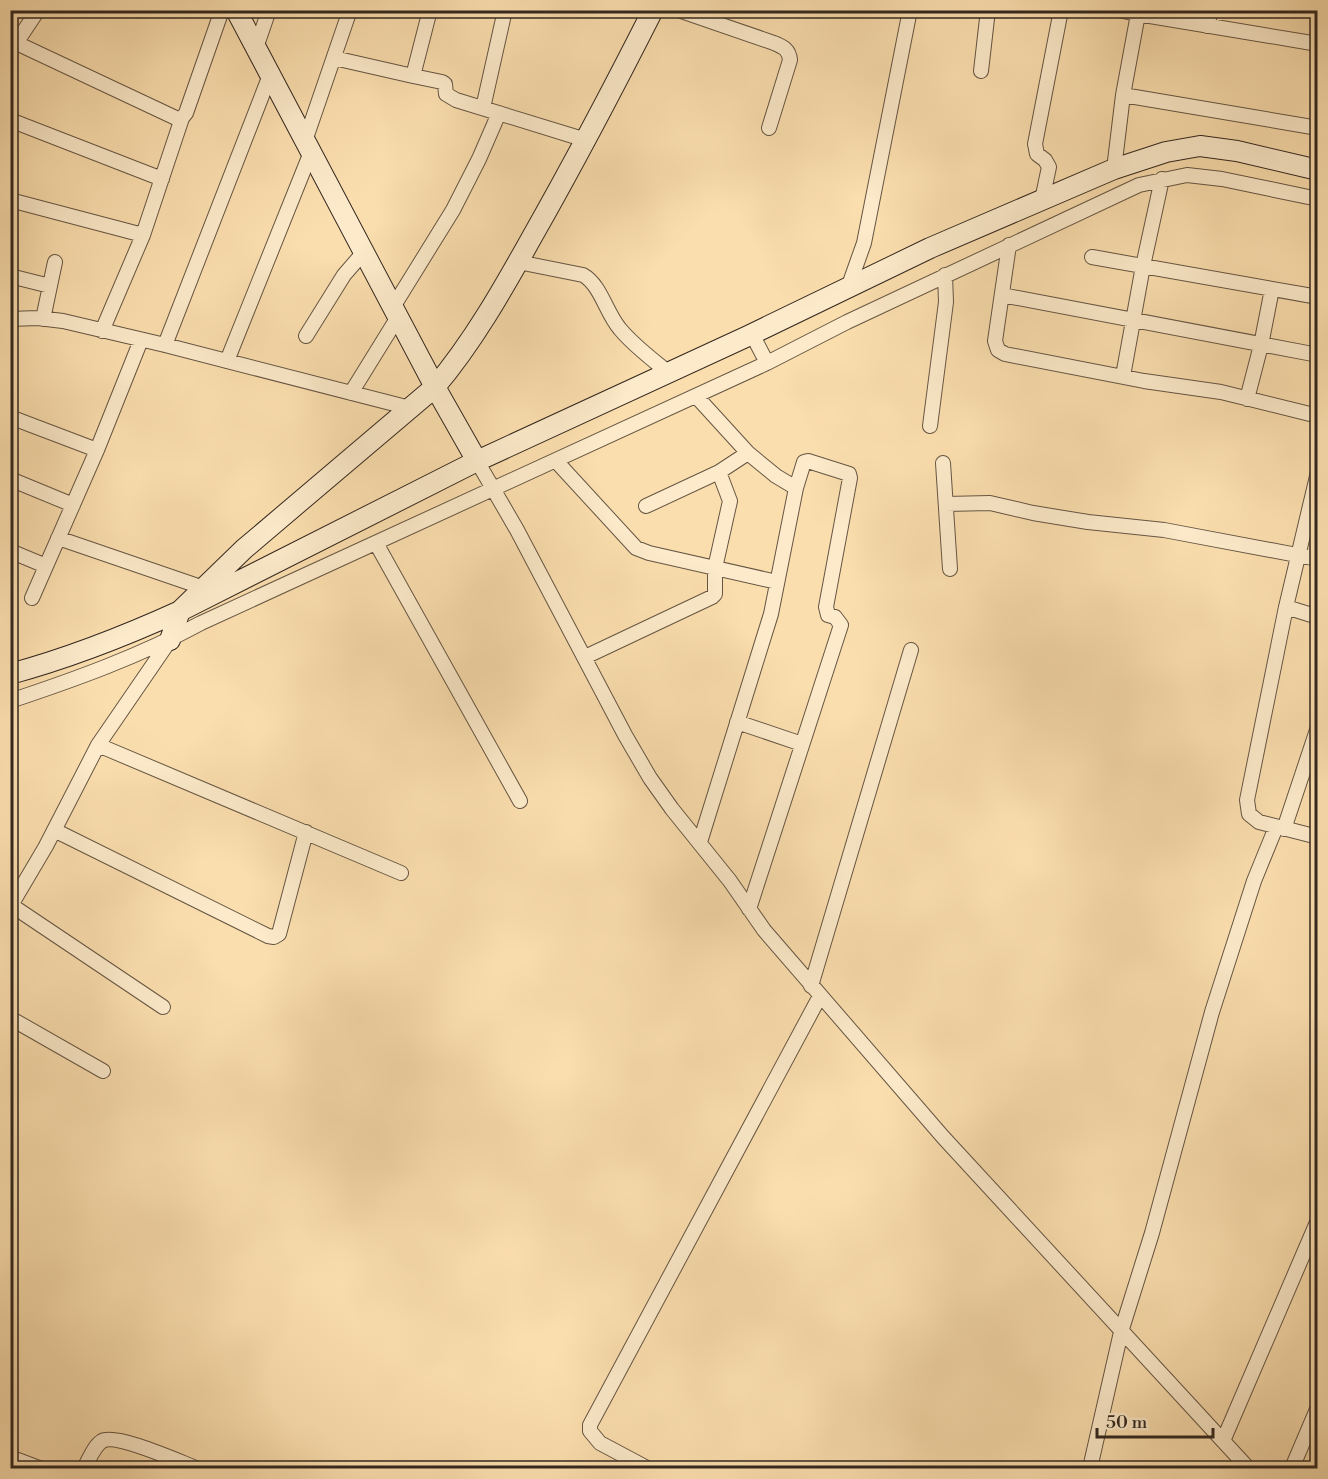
<svg xmlns="http://www.w3.org/2000/svg" width="1328" height="1479" viewBox="0 0 1328 1479" font-family="'Libre Bodoni',serif">
<rect width="100%" height="100%" fill="#fbdeae"/>
<filter id="stains"><feTurbulence type="fractalNoise" baseFrequency=".00333" numOctaves="4"/><feColorMatrix values="0 0 0 0 .2 0 0 0 0 .09 0 0 0 0 .02 0 0 0 .5 -.17"/></filter>
<radialGradient id="worn" r=".72"><stop offset=".6" stop-color="#630" stop-opacity="0"/><stop offset="1" stop-color="#630" stop-opacity=".3"/></radialGradient>
<g fill="none" stroke-linecap="round" stroke-linejoin="round">
<defs>
<path id="street" d="M 678,10 L 774,43 C 783,47 789,49 790,60 L 769,128
M 1118,10 L 1138,14
M 1207,26 L 1211,10
M 10,40 L 178,119 L 182,118 L 186,113 L 222,10
M 16,43 L 38,10
M 256,48 L 269,10
M 334,58 L 413,76 L 430,10
M 981,71 L 988,10
M 413,76 L 442,82 L 445,84 L 446,94 L 456,100 L 586,140
M 1123,95 L 1138,14 L 1318,44
M 483,108 L 505,10
M 10,120 L 162,179
M 305,141 L 350,10
M 1114,169 L 1123,95 L 1318,128
M 10,200 L 143,235 L 102,331
M 1042,200 L 1049,167 L 1045,160 L 1037,154 L 1035,144 L 1061,10
M 143,235 L 182,118
M 1009,245 L 995,341 L 998,350 L 1005,354 L 1144,381 L 1221,392 L 1318,416
M 1092,257 L 1318,297
M 518,262 L 583,275 C 601,285 606,313 620,329 C 634,346 652,359 669,373
M 10,276 L 50,286
M 848,288 L 864,243 L 910,10
M 1002,295 L 1318,355
M 393,307 L 453,210 L 479,159 L 499,113
M 10,319 L 38,318 L 63,321 L 165,345 L 410,408
M 43,319 L 55,262
M 752,334 L 767,363
M 306,336 L 344,275 L 364,252
M 165,345 L 270,75
M 227,361 L 311,152
M 1123,376 L 1143,266 L 1162,179
M 351,393 L 398,317
M 696,396 L 748,453 L 776,476 L 796,488 L 771,614 L 700,842
M 1247,399 L 1261,345 L 1272,289
M 10,417 L 97,450
M 930,426 L 946,302 L 945,275
M 477,461 L 517,530 L 625,735 L 650,778 L 672,809 L 730,881 L 764,930 L 943,1137 L 1248,1468
M 556,461 L 636,548 L 649,553 L 777,582
M 943,463 L 950,569
M 1318,472 L 1286,607 L 1247,800 L 1249,814 L 1259,822 L 1318,837
M 10,479 L 73,505
M 946,504 L 990,503 L 1033,513 L 1088,522 L 1164,530 L 1318,559
M 646,506 L 719,472
M 58,538 L 204,588
M 376,543 L 520,801
M 10,551 L 46,566
M 32,598 L 97,450 L 141,340
M 1286,607 L 1318,617
M 585,657 L 712,597 L 715,594 L 715,568 L 730,501 L 719,472 L 748,453
M 10,701 C 76,679 140,656 201,623 L 767,363 L 847,322 L 1139,185 L 1187,175 L 1222,179 L 1318,199
M 737,722 L 802,744
M 98,745 L 401,873
M 1284,829 L 1318,727
M 54,830 L 268,936 L 274,937 L 279,934 L 306,832
M 11,905 L 163,1007
M 10,907 L 46,846 L 98,745 L 170,640
M 749,909 L 841,625 L 835,617 L 828,615 L 826,607 L 850,478 L 849,474 L 808,461 L 804,462 L 796,488
M 811,986 L 911,650
M 10,1018 L 103,1071
M 1223,1441 L 1318,1220
M 10,1457 L 39,1468
M 84,1468 C 89,1460 94,1446 102,1441 C 116,1433 180,1462 196,1468
M 647,1468 L 600,1443 L 590,1431 L 590,1425 L 820,996
M 1090,1468 L 1121,1332 L 1152,1233 L 1212,1012 L 1254,881 L 1276,827
M 1292,1468 L 1318,1407"/>
<path id="secondary" d="M 236,10 L 435,387 L 477,461
M 170,640 L 180,611 L 244,549 L 435,387 C 473,342 503,289 532,237 C 574,163 614,87 653,10
M 10,674 C 69,658 125,636 180,611 L 477,461 L 748,336 L 930,248 L 1114,169 L 1166,152 L 1200,146 L 1237,151 L 1318,170"/>
</defs>
<use href="#street" stroke="#655543" stroke-width="16"/>
<use href="#secondary" stroke="#33271f" stroke-width="22"/>
<use href="#street" stroke="#fceaca" stroke-width="14"/>
<use href="#secondary" stroke="#fceaca" stroke-width="20"/>
</g>
<rect width="1328" height="1479" fill="none" stroke="#fbdeae" stroke-width="36"/>
<rect x="12" y="12" width="1304" height="1455" fill="none" stroke="#33271f" stroke-width="3"/>
<rect x="18" y="18" width="1292" height="1443" fill="none" stroke="#33271f" stroke-width="1.5"/>
<path d="M1097 1428v9h116v-9" fill="none" stroke="#33271f" stroke-width="3"/>
<text x="1106" y="1428" font-size="18" fill="#33271f" stroke="#fceaca" stroke-width="4.5" paint-order="stroke">50 m</text>
<rect width="100%" height="100%" filter="url(#stains)"/>
<rect width="100%" height="100%" fill="url(#worn)"/>
</svg>
